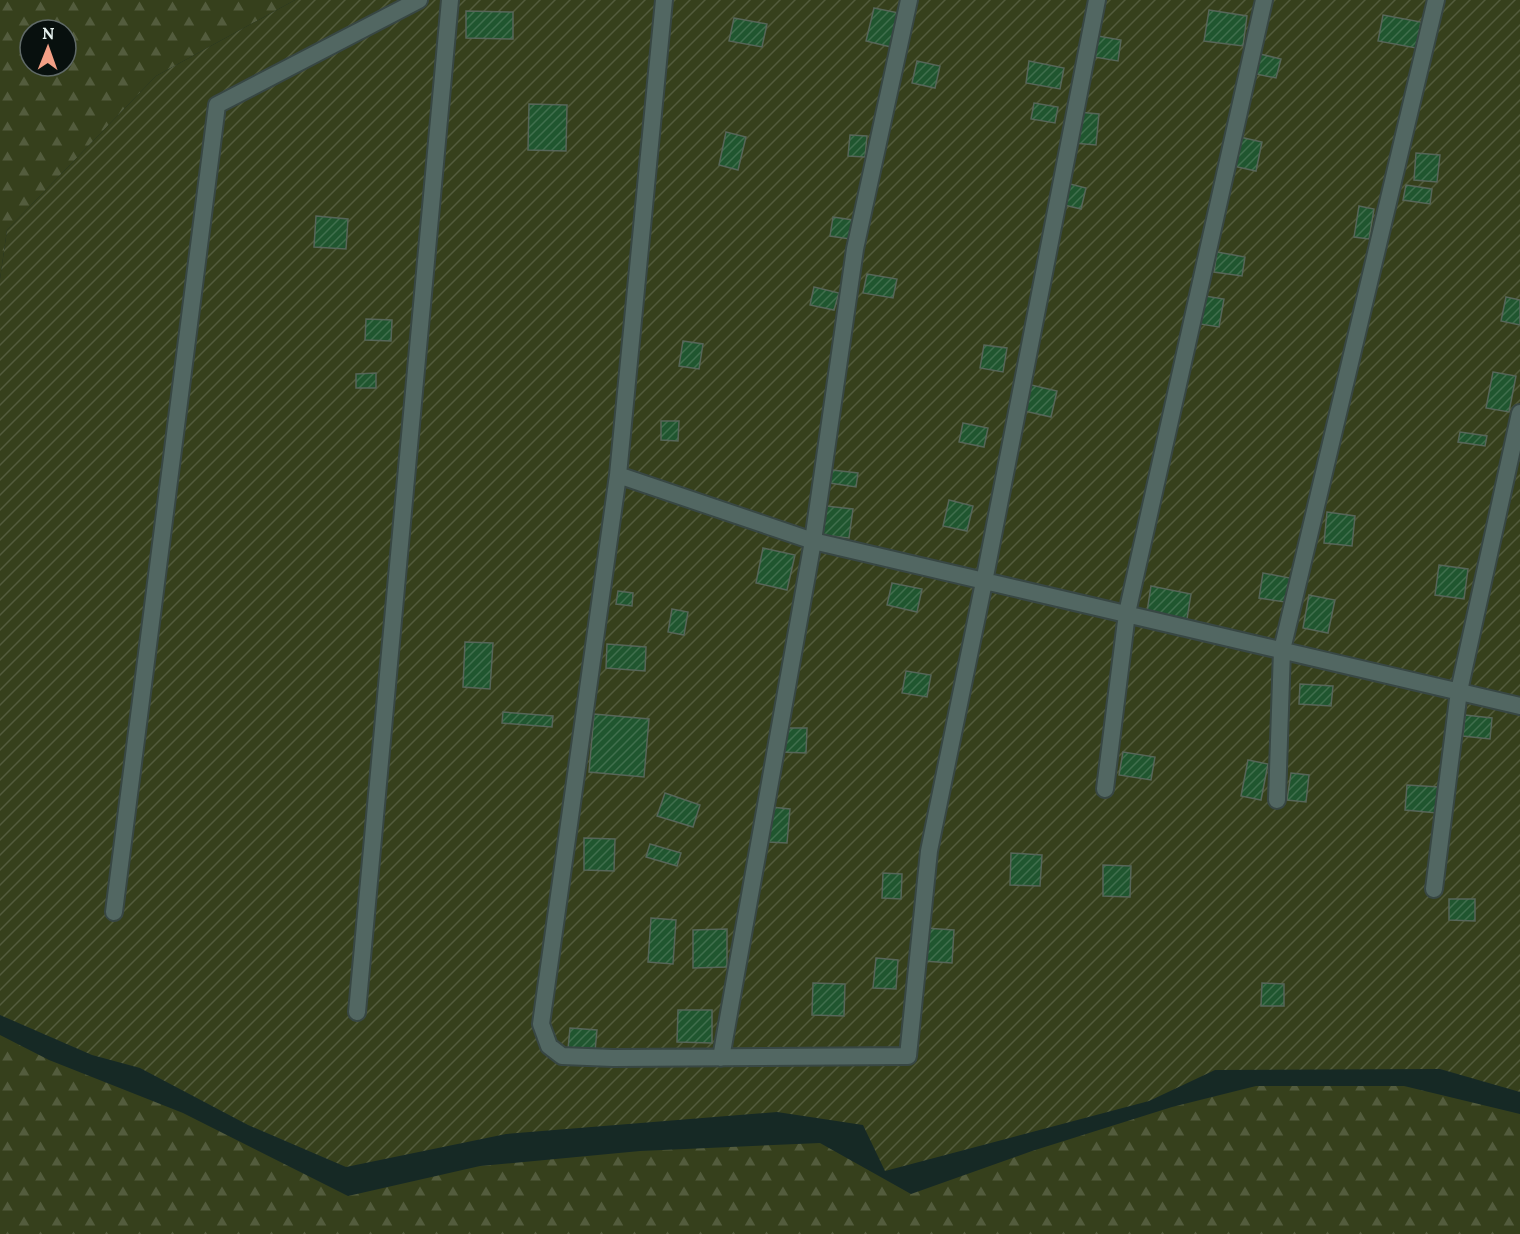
<svg xmlns="http://www.w3.org/2000/svg" width="1520" height="1234" viewBox="0 0 1520 1234" font-family="Lora,serif">
<defs>
<pattern id="forest-firs" width="22" height="20" patternUnits="userSpaceOnUse" patternTransform="scale(1.5)"><rect width="22" height="20" fill="#36401c"/><path d="M5 1l3.5 6h-7zM16 11l3.5 6h-7z" fill="#535c3d"/></pattern>
<pattern id="garden-furrows" width="10" height="10" patternUnits="userSpaceOnUse" patternTransform="scale(1.5)"><rect width="10" height="10" fill="#36401c"/><path d="M-1 1l2-2M0 10L10 0M9 11l2-2" fill="none" stroke="#535c3d"/></pattern>
<pattern id="building-hatch" width="6" height="6" patternUnits="userSpaceOnUse" patternTransform="scale(1.5)"><rect width="6" height="6" fill="#20562f"/><path d="M-1 1l2-2M0 6l6-6M5 7l2-2" fill="none" stroke="#406f4d"/></pattern>
</defs>
<rect width="100%" height="100%" fill="#162925"/>
<path fill="url(#forest-firs)" fill-rule="evenodd" d="M 0,0 L 295,0 L 156,76 L 7,230 L 0,279 ZM 30,30 L 66,30 L 66,66 L 30,66 Z
M 0,1035 L 49,1060 L 183,1113 L 348,1196 L 480,1166 L 640,1151 L 820,1143 L 911,1194 L 1032,1151 L 1172,1107 L 1256,1086 L 1404,1086 L 1520,1114 L 1520,1234 L 0,1234 Z"/>
<path fill="url(#garden-furrows)" d="M 295,0 L 1520,0 L 1520,1092 L 1440,1069 L 1215,1070 L 1149,1101 L 885,1171 L 863,1125 L 777,1112 L 506,1134 L 346,1167 L 248,1125 L 140,1068 L 92,1055 L 0,1015 L 0,279 L 7,230 L 156,76 Z"/>
<path fill="url(#building-hatch)" stroke="#576659" stroke-width="1.5" d="M 874,8 L 899,13 L 891,47 L 866,41 Z
M 1209,10 L 1247,16 L 1243,46 L 1204,41 Z
M 466,11 L 513,12 L 513,39 L 466,38 Z
M 1383,15 L 1421,22 L 1416,48 L 1378,41 Z
M 734,18 L 767,24 L 762,47 L 729,41 Z
M 1098,36 L 1121,40 L 1118,61 L 1094,57 Z
M 1260,54 L 1281,59 L 1276,78 L 1256,74 Z
M 917,61 L 940,66 L 935,88 L 912,83 Z
M 1029,61 L 1064,68 L 1060,89 L 1026,83 Z
M 1034,103 L 1058,107 L 1055,123 L 1031,119 Z
M 529,104 L 567,105 L 566,151 L 528,150 Z
M 1078,112 L 1099,114 L 1096,145 L 1074,143 Z
M 726,132 L 746,137 L 738,170 L 719,165 Z
M 850,135 L 867,136 L 865,157 L 848,156 Z
M 1240,137 L 1262,142 L 1256,171 L 1233,166 Z
M 1416,153 L 1440,155 L 1437,182 L 1414,180 Z
M 1066,183 L 1086,188 L 1081,209 L 1060,204 Z
M 1406,185 L 1432,189 L 1430,204 L 1403,200 Z
M 1359,206 L 1374,209 L 1369,239 L 1354,237 Z
M 316,216 L 348,219 L 346,249 L 314,247 Z
M 833,217 L 853,220 L 850,239 L 830,236 Z
M 1217,252 L 1245,257 L 1242,276 L 1214,272 Z
M 867,274 L 897,279 L 893,298 L 863,293 Z
M 814,287 L 839,293 L 834,310 L 810,305 Z
M 1205,296 L 1224,299 L 1219,327 L 1200,324 Z
M 1506,297 L 1520,300 L 1520,325 L 1501,321 Z
M 366,319 L 392,320 L 391,341 L 365,340 Z
M 683,341 L 703,344 L 699,369 L 679,366 Z
M 984,345 L 1007,348 L 1003,372 L 980,368 Z
M 1493,372 L 1516,376 L 1509,412 L 1486,408 Z
M 376,373 L 376,388 L 356,388 L 356,374 Z
M 1027,384 L 1057,391 L 1051,417 L 1020,410 Z
M 661,421 L 679,421 L 678,441 L 661,440 Z
M 963,423 L 988,428 L 984,447 L 959,442 Z
M 1460,432 L 1487,436 L 1485,446 L 1458,442 Z
M 832,470 L 858,473 L 856,487 L 830,483 Z
M 949,500 L 973,506 L 967,531 L 943,526 Z
M 826,506 L 853,509 L 849,538 L 823,535 Z
M 1327,512 L 1355,516 L 1352,546 L 1324,543 Z
M 763,548 L 795,555 L 787,590 L 756,583 Z
M 1439,565 L 1468,569 L 1464,599 L 1435,595 Z
M 1263,573 L 1290,578 L 1285,602 L 1259,598 Z
M 892,583 L 922,589 L 917,612 L 887,605 Z
M 1151,586 L 1191,594 L 1187,619 L 1147,612 Z
M 618,591 L 633,593 L 632,606 L 616,604 Z
M 1309,595 L 1335,600 L 1328,633 L 1303,628 Z
M 672,609 L 688,612 L 684,635 L 668,632 Z
M 465,642 L 493,643 L 490,689 L 463,687 Z
M 607,644 L 646,647 L 645,671 L 606,668 Z
M 906,671 L 931,675 L 927,697 L 902,693 Z
M 1300,684 L 1333,686 L 1331,706 L 1299,704 Z
M 503,712 L 553,716 L 552,727 L 502,723 Z
M 594,714 L 649,719 L 644,777 L 589,772 Z
M 1465,715 L 1492,718 L 1490,739 L 1463,736 Z
M 781,728 L 807,728 L 806,753 L 780,752 Z
M 1123,752 L 1155,757 L 1151,780 L 1119,775 Z
M 1248,760 L 1268,764 L 1261,800 L 1241,796 Z
M 1291,773 L 1309,775 L 1306,802 L 1287,800 Z
M 1407,785 L 1439,787 L 1437,813 L 1405,810 Z
M 665,793 L 700,805 L 693,827 L 657,816 Z
M 771,807 L 790,809 L 787,843 L 768,842 Z
M 584,838 L 615,839 L 614,871 L 584,870 Z
M 650,844 L 681,853 L 677,866 L 646,857 Z
M 1011,853 L 1042,855 L 1040,886 L 1010,885 Z
M 1103,865 L 1131,866 L 1130,897 L 1103,896 Z
M 883,873 L 902,874 L 901,899 L 882,898 Z
M 1449,899 L 1475,899 L 1475,921 L 1449,920 Z
M 651,918 L 676,920 L 673,964 L 648,962 Z
M 925,928 L 954,930 L 952,963 L 923,961 Z
M 727,929 L 727,967 L 693,968 L 693,930 Z
M 876,958 L 898,960 L 896,989 L 873,988 Z
M 813,983 L 845,984 L 844,1016 L 812,1015 Z
M 1262,983 L 1284,984 L 1284,1006 L 1261,1006 Z
M 678,1010 L 712,1010 L 712,1043 L 677,1042 Z
M 570,1028 L 597,1030 L 595,1051 L 568,1049 Z"/>
<g fill="none" stroke-linecap="round" stroke-linejoin="round">
<defs>
<path id="minor" d="M 664,0 L 618,475 L 541,1024 L 549,1046 L 562,1056 L 613,1058 L 908,1056 L 929,851 L 984,582 L 1097,0
M 618,475 L 813,541 L 1520,706
M 1105,789 L 1127,613 L 1264,0
M 1277,800 L 1282,650 L 1436,0
M 1434,889 L 1459,691 L 1520,413
M 114,912 L 217,105 L 419,0
M 357,1012 L 450,0
M 721,1058 L 813,541 L 855,249 L 909,0"/>
</defs>
<use href="#minor" stroke="#384744" stroke-width="20"/>
<use href="#minor" stroke="#526762" stroke-width="16"/>
</g>
<g transform="translate(48 48) rotate(1)"><circle r="28" fill="#08100e" stroke="#606a68" stroke-width="1.5"/>
<path d="M0-4.5L10 22L0 15L-10 22Z" fill="#f39f85"/>
<text y="-9" font-size="16" font-weight="bold" text-anchor="middle" fill="#e5f1ee">N</text>
</g>
</svg>
